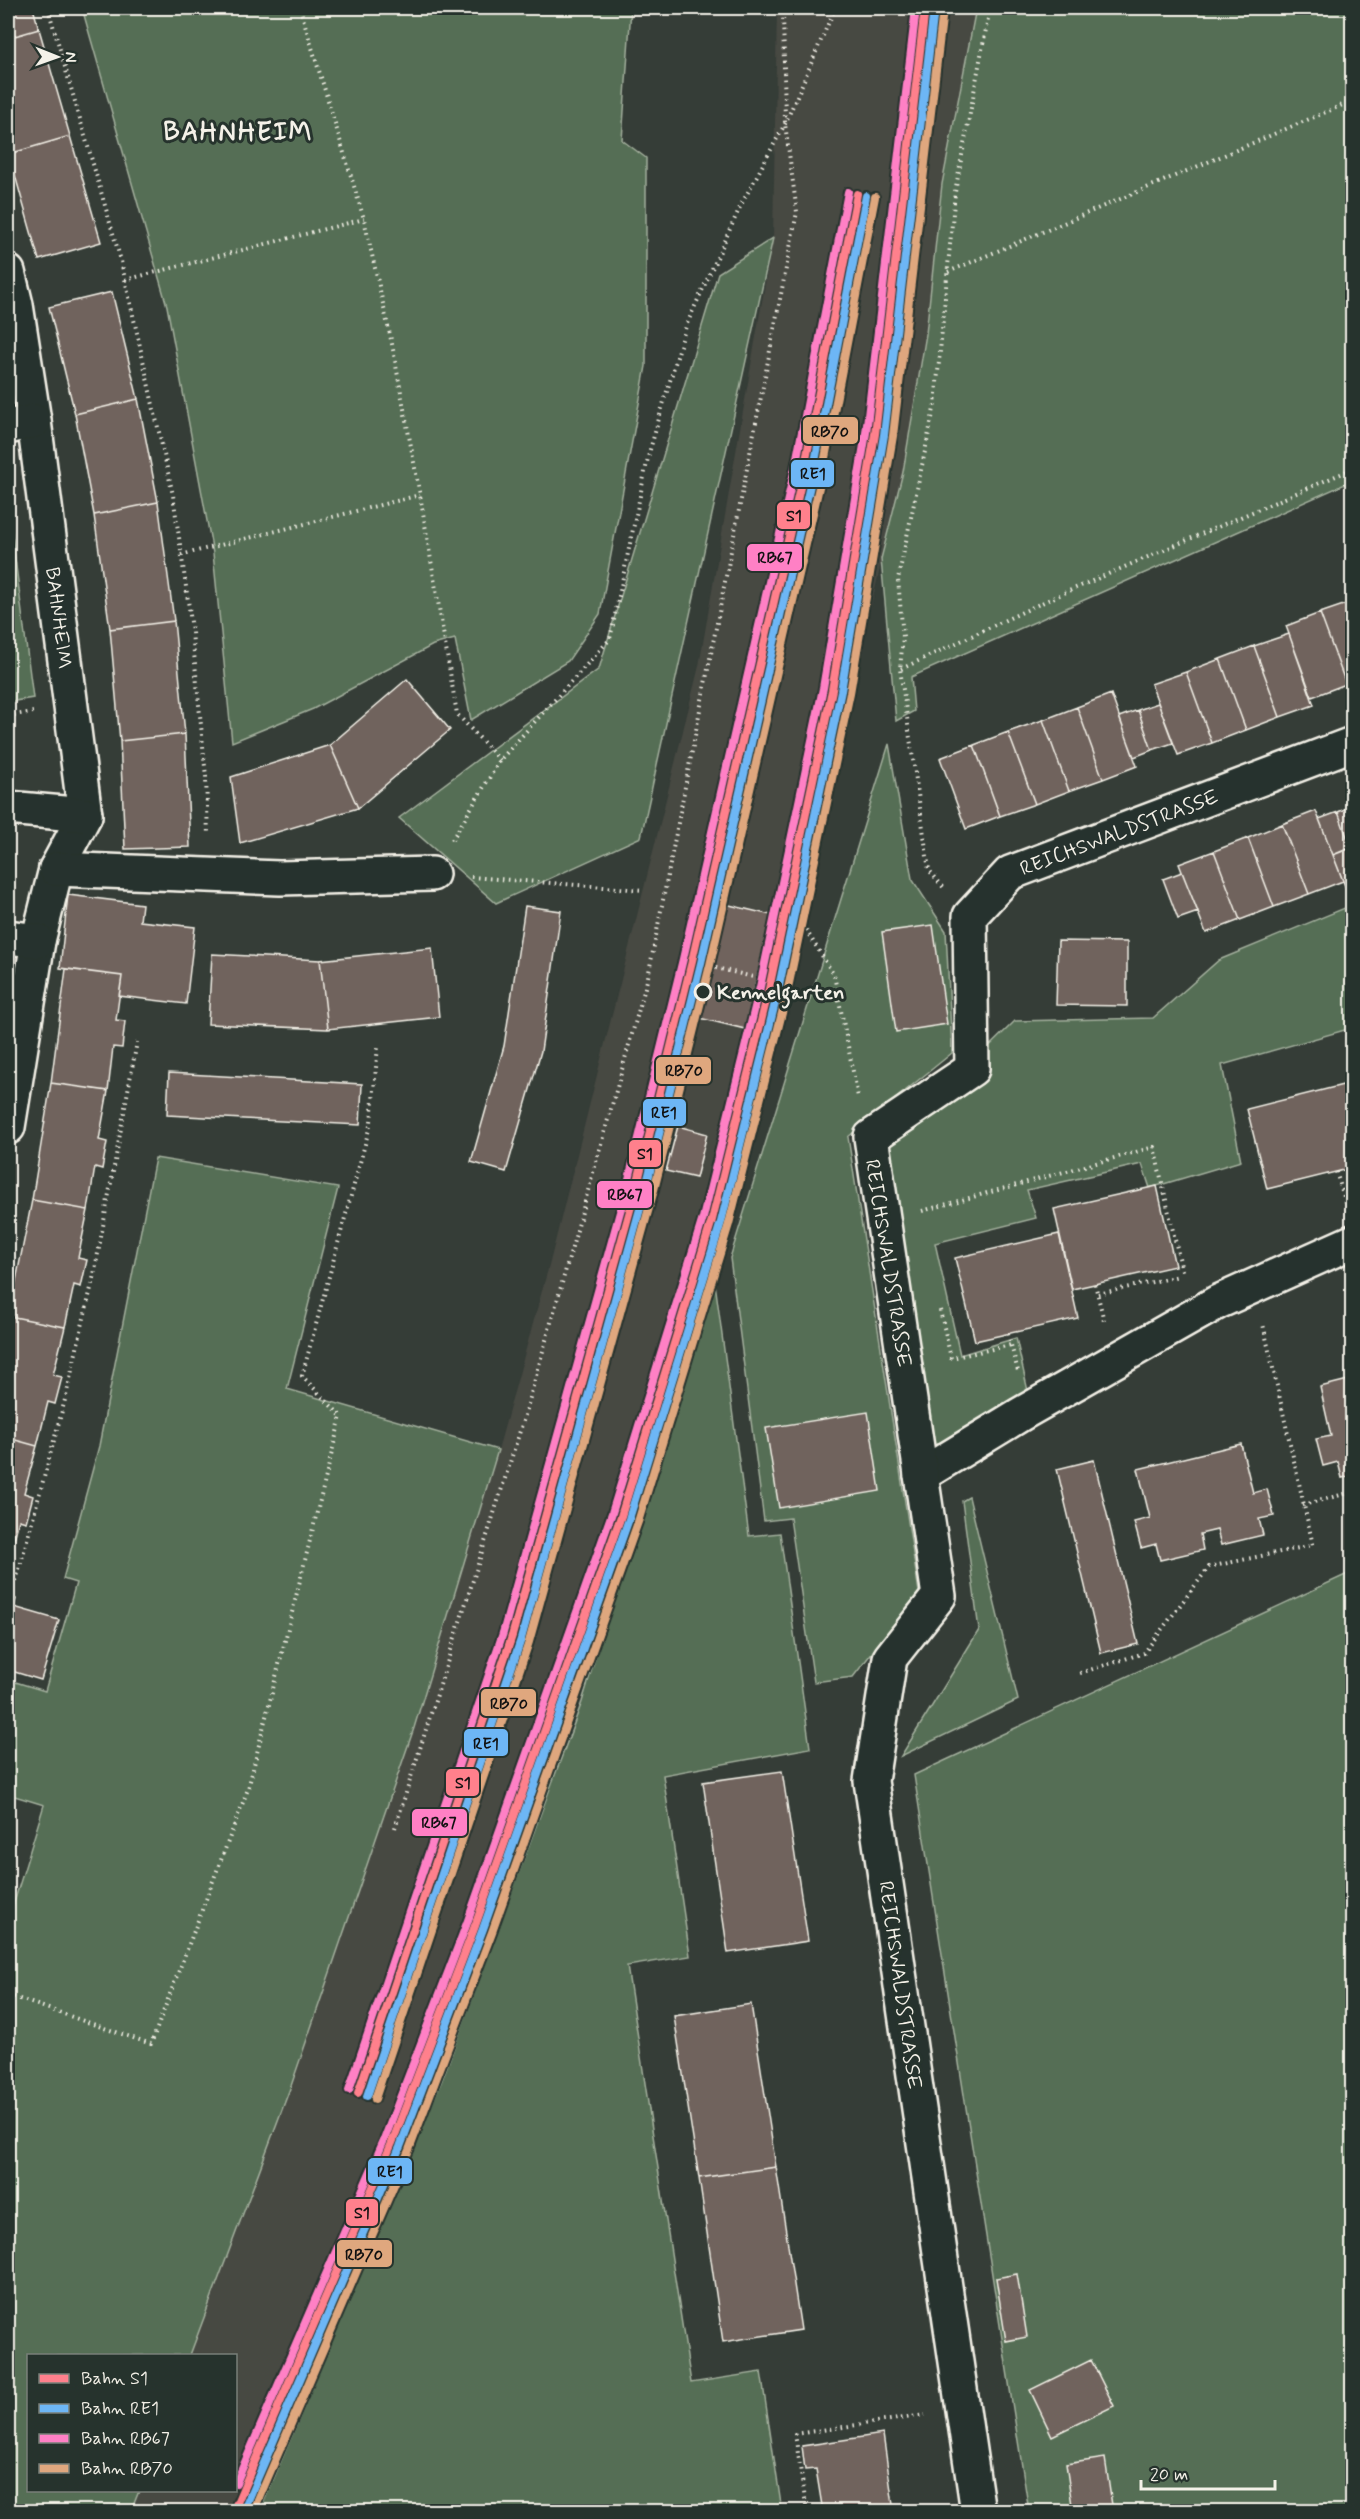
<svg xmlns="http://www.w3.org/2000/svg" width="1360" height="2519" viewBox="0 0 1360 2519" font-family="Mynerve,sans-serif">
<rect width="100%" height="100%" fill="#353d37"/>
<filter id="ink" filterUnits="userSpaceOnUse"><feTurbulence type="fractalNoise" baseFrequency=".0167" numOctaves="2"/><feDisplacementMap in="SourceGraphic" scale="12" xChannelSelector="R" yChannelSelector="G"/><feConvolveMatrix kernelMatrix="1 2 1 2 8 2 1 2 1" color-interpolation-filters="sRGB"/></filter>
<g filter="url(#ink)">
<path fill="#474842" d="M 777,8 L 976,8 L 942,184 L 926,334 L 903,472 L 713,1268 L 582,1702 L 442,2080 L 260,2511 L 131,2512 L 139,2491 L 236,2490 L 236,2356 L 190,2355 L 292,2083 L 414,1728 L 498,1450 L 550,1262 L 649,868 L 699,666 L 773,238 Z"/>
<path fill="#546e54" stroke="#a4b09e" stroke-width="1.5" d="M 82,8 L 631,8 L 622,140 L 646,158 L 646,366 L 600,614 L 568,661 L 471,720 L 455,639 L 433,645 L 313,709 L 232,742 L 213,553 L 167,306 Z
M 976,8 L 1352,8 L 1352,481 L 911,677 L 914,711 L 896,721 L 881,559 L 903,472 L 926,334 L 942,184 Z
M 773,238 L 641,837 L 496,903 L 399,818 L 599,669 L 718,273 Z
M 8,504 L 33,698 L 8,702 Z
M 889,744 L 912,879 L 946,931 L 952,1053 L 848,1137 L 919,1592 L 853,1677 L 814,1682 L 790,1518 L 764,1521 L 730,1258 Z
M 1352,905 L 1352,1028 L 1222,1065 L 1241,1161 L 1150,1188 L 1142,1164 L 1027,1190 L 1036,1218 L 935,1243 L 960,1355 L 1016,1338 L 1030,1400 L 934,1453 L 889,1145 L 1015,1021 L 1153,1018 L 1219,960 Z
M 155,1158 L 338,1188 L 287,1389 L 498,1450 L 414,1728 L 292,2083 L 190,2355 L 28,2356 L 28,2490 L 139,2491 L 131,2511 L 8,2511 L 8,1922 L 44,1805 L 8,1794 L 8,1687 L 9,1680 L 45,1691 L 76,1583 L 63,1579 L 99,1446 Z
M 713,1268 L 749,1536 L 780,1533 L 810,1748 L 663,1775 L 690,1956 L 627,1966 L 691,2383 L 761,2372 L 782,2511 L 260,2511 L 442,2080 L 582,1702 Z
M 969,1497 L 1018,1700 L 901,1756 L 979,1630 L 962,1501 Z
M 1352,1572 L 1352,2511 L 1029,2511 L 914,1775 Z"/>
<path fill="#70635d" stroke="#f4f1e8" stroke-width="1.5" d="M 8,8 L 33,8 L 39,29 L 8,38 Z
M 39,29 L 70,136 L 9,154 L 8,38 Z
M 70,136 L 101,242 L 39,260 L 9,154 Z
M 112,292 L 138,399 L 75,414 L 49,307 Z
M 138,399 L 158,502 L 94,515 L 75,414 Z
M 158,502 L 174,621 L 110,629 L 94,515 Z
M 1352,602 L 1352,682 L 1346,684 L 1320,613 Z
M 1320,613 L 1346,684 L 1312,697 L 1286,626 Z
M 174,621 L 185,734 L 120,741 L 110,629 Z
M 1289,634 L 1314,705 L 1280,717 L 1254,646 Z
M 1254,646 L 1280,717 L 1246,730 L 1220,659 Z
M 1220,659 L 1246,730 L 1212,743 L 1186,672 Z
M 1186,672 L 1212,743 L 1178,755 L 1151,684 Z
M 407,679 L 450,730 L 358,808 L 330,745 Z
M 1111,694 L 1137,766 L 1103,779 L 1077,707 Z
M 1158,703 L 1173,743 L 1152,750 L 1138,710 Z
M 1077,707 L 1103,779 L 1069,791 L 1043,720 Z
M 1138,710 L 1152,750 L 1134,757 L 1119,717 Z
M 1043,720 L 1069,791 L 1035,804 L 1008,732 Z
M 1008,732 L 1035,804 L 1000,816 L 974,745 Z
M 185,734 L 190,847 L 125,849 L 120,741 Z
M 330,745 L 358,808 L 240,843 L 231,777 Z
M 974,745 L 1000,816 L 966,829 L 940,758 Z
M 1352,806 L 1352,847 L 1351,848 L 1338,812 Z
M 1316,811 L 1343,881 L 1309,894 L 1282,824 Z
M 1338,812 L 1351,848 L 1333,855 L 1319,819 Z
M 1282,824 L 1309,894 L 1274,907 L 1248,838 Z
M 1248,838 L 1274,907 L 1240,920 L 1214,851 Z
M 1352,847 L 1352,889 L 1347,891 L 1333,855 Z
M 1214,851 L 1240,920 L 1206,933 L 1179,864 Z
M 1182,872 L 1198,912 L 1178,919 L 1163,879 Z
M 68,895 L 142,904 L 140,921 L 195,927 L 186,1004 L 119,996 L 122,976 L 60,968 Z
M 721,903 L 771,915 L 745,1029 L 695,1017 Z
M 525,906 L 561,911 L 541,1051 L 506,1172 L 471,1162 L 504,1046 Z
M 933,925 L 947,1024 L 896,1032 L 882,932 Z
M 1058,941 L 1127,942 L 1127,1006 L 1056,1005 Z
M 432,948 L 439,1017 L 328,1029 L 320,960 Z
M 212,954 L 320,960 L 328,1029 L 208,1024 Z
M 66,969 L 122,976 L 116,1020 L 125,1021 L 122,1048 L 113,1047 L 108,1091 L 51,1083 Z
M 169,1073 L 362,1084 L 360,1125 L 167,1115 Z
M 51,1083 L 108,1091 L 99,1140 L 107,1142 L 102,1169 L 95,1167 L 88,1210 L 32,1200 Z
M 1351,1083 L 1352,1168 L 1267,1189 L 1247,1109 Z
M 678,1126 L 707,1134 L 696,1178 L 666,1171 Z
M 1157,1186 L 1175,1266 L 1072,1289 L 1054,1209 Z
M 32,1200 L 88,1210 L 78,1258 L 87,1260 L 81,1287 L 74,1285 L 65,1327 L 9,1316 Z
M 1059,1234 L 1078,1318 L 975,1341 L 955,1258 Z
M 9,1316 L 65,1327 L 53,1375 L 62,1377 L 55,1404 L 48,1402 L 37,1446 L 8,1438 Z
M 1352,1379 L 1352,1476 L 1342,1478 L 1338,1462 L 1323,1466 L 1316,1439 L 1331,1436 L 1320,1387 Z
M 868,1412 L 880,1491 L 779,1508 L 766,1428 Z
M 8,1438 L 37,1446 L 24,1493 L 33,1496 L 26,1522 L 19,1520 L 8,1562 Z
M 1241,1444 L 1253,1493 L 1267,1489 L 1274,1516 L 1259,1519 L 1263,1535 L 1221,1545 L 1217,1530 L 1200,1534 L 1203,1550 L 1160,1560 L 1156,1544 L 1141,1548 L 1134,1522 L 1150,1518 L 1138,1469 Z
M 1094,1460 L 1138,1644 L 1101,1653 L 1057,1469 Z
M 8,1597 L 16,1599 L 14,1607 L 59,1620 L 41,1680 L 8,1670 Z
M 782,1771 L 808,1941 L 728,1953 L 703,1782 Z
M 751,2004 L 776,2167 L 699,2178 L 674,2016 Z
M 776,2167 L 801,2330 L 723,2342 L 699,2178 Z
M 1017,2274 L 1027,2337 L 1006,2341 L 996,2278 Z
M 1091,2360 L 1114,2406 L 1052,2436 L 1030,2390 Z
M 883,2434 L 894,2512 L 823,2512 L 816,2469 L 805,2470 L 802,2446 Z
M 1105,2458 L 1113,2512 L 1073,2512 L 1066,2464 Z"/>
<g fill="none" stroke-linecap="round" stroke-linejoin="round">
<defs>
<g id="minor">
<path id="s1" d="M 8,272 L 16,305 L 34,421 L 85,815 L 56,869 L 38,941 L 8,1127"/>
<path d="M 8,427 L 34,421"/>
<path d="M 8,808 L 85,815"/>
<path d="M 56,869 L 280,878 L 432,874"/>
<path d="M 8,937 L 38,941"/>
<path d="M 921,1475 L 1021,1414 L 1218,1302 L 1352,1242"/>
<path id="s2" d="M 978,2512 L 871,1781 L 890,1658 L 939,1596 L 871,1137 L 972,1069 L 970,916 L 1010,873 L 1352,744"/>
</g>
</defs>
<use href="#minor" stroke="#f4f1e8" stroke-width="38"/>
<path stroke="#f4f1e8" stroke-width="4" stroke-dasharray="1.5 4.5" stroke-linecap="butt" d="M 48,8 L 121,261 L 173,495 L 191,622 L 206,777 L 208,835
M 300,8 L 364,219 L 392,344 L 420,495 L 457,714 L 500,760
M 948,272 L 1352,101
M 125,280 L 364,219
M 181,555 L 420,495
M 901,669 L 1048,600 L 1352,469
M 8,716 L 33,712
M 452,840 L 500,760 L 610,639 L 649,453 L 686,326 L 741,205 L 785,124 L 835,8
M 471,877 L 644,890
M 943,887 L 929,870 L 900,669 L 903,637 L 898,579 L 935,404 L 955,192 L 990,8
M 806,930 L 834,975 L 858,1097
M 704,965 L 753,977
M 1336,1172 L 1346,1203
M 922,1211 L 1154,1147 L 1183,1275
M 1095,1284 L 1104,1321
M 1098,1294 L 1179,1276
M 940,1310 L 951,1358 L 1011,1345
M 1008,1334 L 1018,1371
M 1303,1505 L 1352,1492
M 16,1581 L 66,1396 L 94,1275 L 137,1042
M 1080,1673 L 1144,1653 L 1209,1567 L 1313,1545 L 1263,1324
M 395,1828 L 525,1415 L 648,977 L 797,212 L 785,124 L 783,8
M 8,1995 L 151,2044 L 248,1789 L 341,1416 L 302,1376 L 371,1122 L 378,1046
M 807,2512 L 795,2434 L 925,2415"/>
<use href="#minor" stroke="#26332d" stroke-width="33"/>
<defs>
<path id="rail-1" d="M 358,2093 L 512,1636 L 637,1185 L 692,961 L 804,470 L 857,194
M 233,2512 L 392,2143 L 475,1926 L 621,1516 L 712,1220 L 769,989 L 832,690 L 875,434 L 925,8"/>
<path id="rail-2" d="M 367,2096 L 521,1639 L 646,1187 L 701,963 L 813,472 L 866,196
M 243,2512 L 400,2147 L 483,1929 L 629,1519 L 721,1222 L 778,991 L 841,691 L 884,435 L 934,9"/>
<path id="rail-3" d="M 349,2090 L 503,1633 L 628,1183 L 683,959 L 795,468 L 848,192
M 236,2483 L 384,2140 L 467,1923 L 612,1513 L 703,1218 L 760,987 L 823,688 L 866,433 L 916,8"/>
<path id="rail-4" d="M 375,2099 L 529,1642 L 654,1190 L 710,965 L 822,474 L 875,197
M 253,2512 L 409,2150 L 492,1932 L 638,1522 L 729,1224 L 787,993 L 850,693 L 893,436 L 943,10"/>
</defs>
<use href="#rail-1" stroke="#26332d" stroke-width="12"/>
<use href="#rail-2" stroke="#26332d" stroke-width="12"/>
<use href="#rail-3" stroke="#26332d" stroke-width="12"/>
<use href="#rail-4" stroke="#26332d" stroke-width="12"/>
<use href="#rail-1" stroke="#ff808c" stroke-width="8"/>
<use href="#rail-2" stroke="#6db6f5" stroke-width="8"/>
<use href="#rail-3" stroke="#ff80c5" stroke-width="8"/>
<use href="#rail-4" stroke="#dfa77e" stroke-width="8"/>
</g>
</g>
<circle fill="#26332d" stroke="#f4f1e8" stroke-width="3" cx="703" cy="992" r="8"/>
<g text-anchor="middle" stroke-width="6" stroke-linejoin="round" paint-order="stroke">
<g font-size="20" fill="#f4f1e8" stroke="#26332d">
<text dy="7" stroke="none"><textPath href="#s1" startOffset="350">BAHNHEIM</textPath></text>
<text dy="7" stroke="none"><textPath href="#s2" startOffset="1856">REICHSWALDSTRASSE</textPath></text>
<text transform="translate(889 1263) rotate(81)" y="7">REICHSWALDSTRASSE</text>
<text transform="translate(901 1985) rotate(82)" y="7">REICHSWALDSTRASSE</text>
</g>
<g font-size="20" font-weight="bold" fill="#f4f1e8" stroke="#26332d" text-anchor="start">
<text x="717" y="999">Kennelgarten</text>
</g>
<g font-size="26" font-weight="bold" letter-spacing="1.5" fill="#f4f1e8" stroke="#26332d">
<text x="238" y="140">BAHNHEIM</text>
</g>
</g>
<g stroke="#26332d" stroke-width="2">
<rect x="802" y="416" width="57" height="29" rx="6" fill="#dfa77e"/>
<rect x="790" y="459" width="45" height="29" rx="6" fill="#6db6f5"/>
<rect x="776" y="501" width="35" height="29" rx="6" fill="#ff808c"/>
<rect x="746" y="543" width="57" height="29" rx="6" fill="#ff80c5"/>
<rect x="655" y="1056" width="57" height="29" rx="6" fill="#dfa77e"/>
<rect x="642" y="1098" width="45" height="29" rx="6" fill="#6db6f5"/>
<rect x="628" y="1139" width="34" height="29" rx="6" fill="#ff808c"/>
<rect x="596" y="1180" width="57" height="29" rx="6" fill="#ff80c5"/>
<rect x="480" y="1688" width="57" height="29" rx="6" fill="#dfa77e"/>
<rect x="463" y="1728" width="46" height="29" rx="6" fill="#6db6f5"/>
<rect x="445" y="1768" width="35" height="29" rx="6" fill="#ff808c"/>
<rect x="411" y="1808" width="57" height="29" rx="6" fill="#ff80c5"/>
<rect x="367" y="2157" width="46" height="28" rx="6" fill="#6db6f5"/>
<rect x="345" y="2198" width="34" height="29" rx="6" fill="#ff808c"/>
<rect x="336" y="2239" width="57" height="29" rx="6" fill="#dfa77e"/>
</g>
<g font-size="16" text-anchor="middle" font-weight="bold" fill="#111">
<text x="830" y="437">RB70</text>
<text x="813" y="479">RE1</text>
<text x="794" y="521">S1</text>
<text x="775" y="563">RB67</text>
<text x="684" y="1076">RB70</text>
<text x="664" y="1118">RE1</text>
<text x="645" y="1159">S1</text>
<text x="625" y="1200">RB67</text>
<text x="509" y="1709">RB70</text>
<text x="486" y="1749">RE1</text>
<text x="463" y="1788">S1</text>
<text x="439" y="1828">RB67</text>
<text x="390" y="2177">RE1</text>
<text x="362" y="2218">S1</text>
<text x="364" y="2260">RB70</text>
</g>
<rect width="1360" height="2519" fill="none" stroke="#26332d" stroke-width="30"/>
<rect x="15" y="15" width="1330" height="2489" fill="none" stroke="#f4f1e8" stroke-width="2" filter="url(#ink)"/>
<rect x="27" y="2354" width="210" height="138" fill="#26332d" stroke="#787f78" stroke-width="1.5"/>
<rect x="39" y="2374" width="30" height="9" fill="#ff808c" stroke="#787f78" stroke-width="1.5"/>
<text x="81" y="2384" font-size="18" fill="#f4f1e8">Bahn S1</text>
<rect x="39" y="2404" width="30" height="9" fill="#6db6f5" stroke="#787f78" stroke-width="1.5"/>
<text x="81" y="2414" font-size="18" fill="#f4f1e8">Bahn RE1</text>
<rect x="39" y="2434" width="30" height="9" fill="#ff80c5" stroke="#787f78" stroke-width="1.5"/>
<text x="81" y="2444" font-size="18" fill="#f4f1e8">Bahn RB67</text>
<rect x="39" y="2464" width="30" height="9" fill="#dfa77e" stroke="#787f78" stroke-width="1.5"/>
<text x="81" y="2474" font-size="18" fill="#f4f1e8">Bahn RB70</text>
<g transform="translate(57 57) rotate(91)" stroke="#26332d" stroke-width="4.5" paint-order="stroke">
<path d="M0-4.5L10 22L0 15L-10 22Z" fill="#f4f1e8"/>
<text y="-9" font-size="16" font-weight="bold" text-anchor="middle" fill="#f4f1e8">N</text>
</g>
<path d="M1141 2480v9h134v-9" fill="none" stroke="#f4f1e8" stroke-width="3"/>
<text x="1150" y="2480" font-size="18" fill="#f4f1e8" stroke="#26332d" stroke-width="4.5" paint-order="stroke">20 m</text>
</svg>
